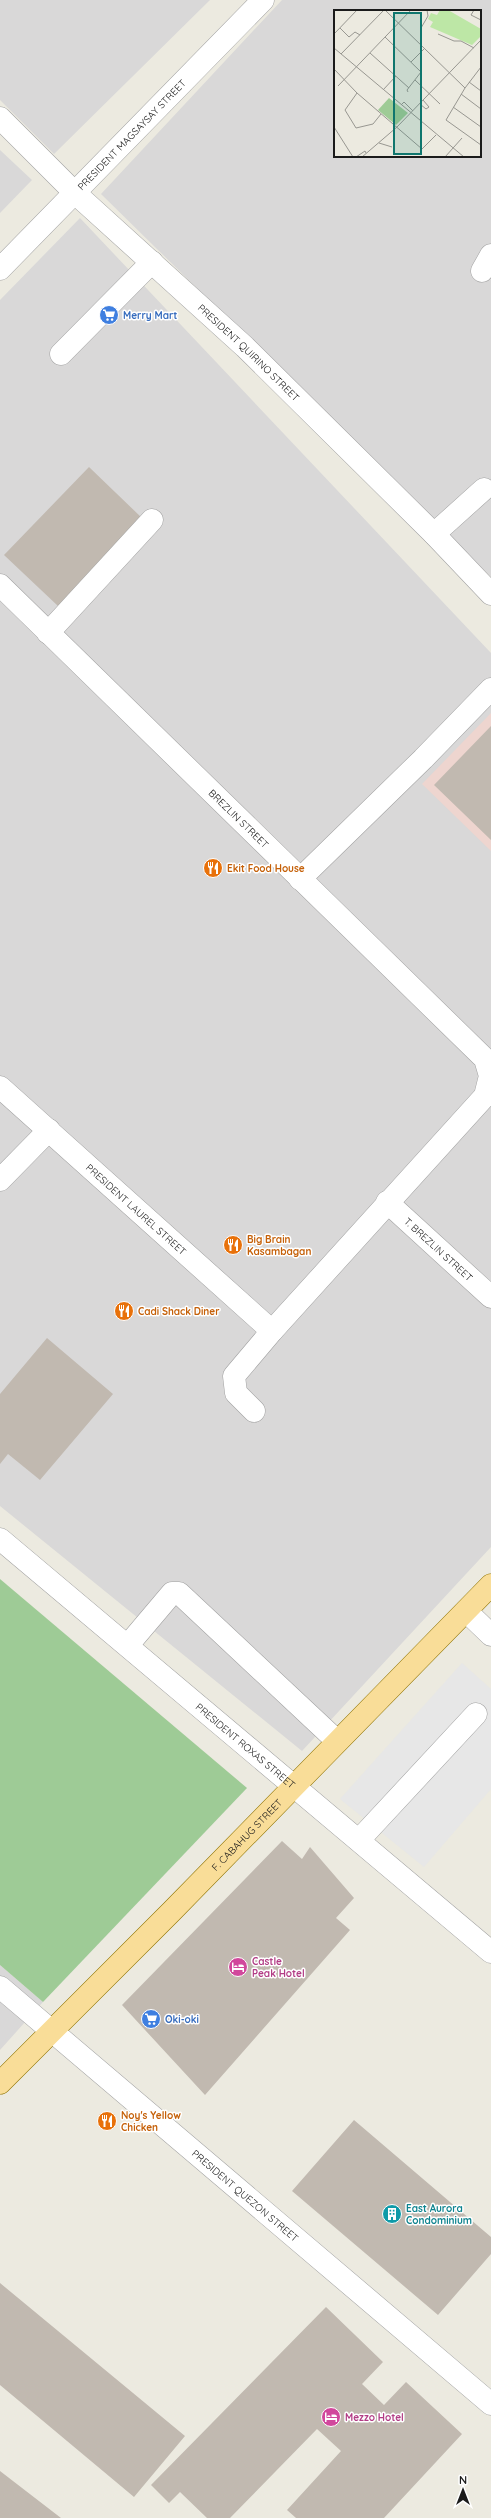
<svg xmlns="http://www.w3.org/2000/svg" width="491" height="2518" viewBox="0 0 491 2518" font-family="Quicksand,sans-serif">
<rect width="100%" height="100%" fill="#eceae0"/>
<path fill="#d9d8d8" fill-rule="evenodd" d="M 0,0 L 210,0 L 54,154 L 0,100 Z
M 282,0 L 491,0 L 491,577 L 101,194 ZM 335,11 L 480,11 L 480,156 L 335,156 Z
M 0,150 L 32,180 L 0,213 Z
M 80,218 L 491,653 L 491,1547 L 302,1751 L 0,1506 L 0,300 Z
M 0,1965 L 43,2002 L 0,2050 Z"/>
<path fill="#eed5cf" d="M 491,713 L 491,851 L 422,784 Z"/>
<path fill="#9ecb96" d="M 0,1579 L 247,1788 L 43,2002 L 0,1965 Z"/>
<path fill="#e7e7e7" d="M 462,1663 L 491,1689 L 491,1789 L 424,1867 L 340,1799 Z"/>
<path fill="#c1b9b0" d="M 89,467 L 142,518 L 58,606 L 4,555 Z
M 491,726 L 491,840 L 434,785 Z
M 47,1338 L 113,1394 L 40,1480 L 8,1454 L 0,1464 L 0,1394 Z
M 282,1841 L 302,1859 L 310,1847 L 354,1898 L 336,1918 L 350,1930 L 205,2095 L 122,2005 Z
M 354,2120 L 491,2237 L 491,2254 L 438,2315 L 292,2191 Z
M 0,2283 L 185,2436 L 134,2497 L 0,2385 Z
M 326,2307 L 383,2362 L 362,2384 L 384,2405 L 406,2382 L 462,2434 L 384,2518 L 296,2518 L 287,2510 L 341,2451 L 317,2429 L 230,2518 L 207,2518 L 180,2492 L 169,2503 L 151,2485 Z
M 0,2471 L 61,2518 L 0,2518 Z"/>
<g fill="none" stroke-linecap="round" stroke-linejoin="round">
<defs>
<g id="minor">
<path id="s1" d="M 0,118 L 75,193 L 245,347 L 434,534 L 491,594"/>
<path id="s2" d="M 0,269 L 263,0"/>
<path d="M 482,271 L 491,255"/>
<path d="M 61,354 L 152,262"/>
<path d="M 434,534 L 484,489"/>
<path id="s3" d="M 0,585 L 485,1059 L 490,1076 L 485,1096 L 272,1331 L 234,1376 L 236,1393 L 254,1411"/>
<path d="M 48,633 L 152,520"/>
<path d="M 300,879 L 423,759 L 491,689"/>
<path id="s4" d="M 0,1087 L 272,1331"/>
<path d="M 0,1180 L 49,1130"/>
<path id="s5" d="M 387,1202 L 491,1297"/>
<path id="s6" d="M 0,1539 L 491,1952"/>
<path d="M 466,1611 L 491,1635"/>
<path d="M 128,1645 L 172,1593 L 179,1593 L 337,1741"/>
<path d="M 359,1840 L 476,1714"/>
<path id="s7" d="M 0,1987 L 491,2404"/>
</g>
<g id="major">
<path id="s8" d="M 0,2083 L 171,1912 L 491,1585"/>
</g>
</defs>
<use href="#minor" stroke="#a2a2a2" stroke-width="23"/>
<use href="#major" stroke="#8f7403" stroke-width="23"/>
<use href="#minor" stroke="#fff" stroke-width="22"/>
<use href="#major" stroke="#f9dd98" stroke-width="22"/>
</g>
<defs>
<symbol id="supermarket-disc" viewBox="-11 -11 22 22"><circle r="9.5" fill="#3f7fe0" stroke="#fff"/><path d="M-6-5.5h2.5l.6 2H6L4.5 2H-2.5L-4.4-4H-6ZM-1.5 3.2a1.3 1.3 0 1 0 .1 0ZM3 3.2a1.3 1.3 0 1 0 .1 0Z" fill="#fff"/></symbol>
<symbol id="restaurant-disc" viewBox="-11 -11 22 22"><circle r="9.5" fill="#e8710a" stroke="#fff"/><path d="M-5-6h1v4h1v-4h1v4h1v-4h1v5L-1.5 .5V6h-2V.5L-5-1ZM5-6V6H3V1.5H1.5Q1.5-4 5-6Z" fill="#fff"/></symbol>
<symbol id="hotel-disc" viewBox="-11 -11 22 22"><circle r="9.5" fill="#d1479c" stroke="#fff"/><path d="M-6-4.5h1.5V1H6V5H4.5V3h-9V5H-6ZM-4 0a1.8 1.8 0 1 1 3.6 0ZM.5 0V-2.5h3Q6-2.5 6 0Z" fill="#fff"/></symbol>
<symbol id="building-disc" viewBox="-11 -11 22 22"><circle r="9.5" fill="#0f9aa8" stroke="#fff"/><path d="M-4-6H4V6H1V3H-1V6H-4ZM-2.5-4.3h1.7v1.8h-1.7ZM.8-4.3h1.7v1.8H.8ZM-2.5-1h1.7V.8h-1.7ZM.8-1h1.7V.8H.8Z" fill="#fff"/></symbol>
</defs>
<g fill-rule="evenodd">
<use href="#supermarket-disc" x="98" y="304" width="22" height="22"/>
<use href="#restaurant-disc" x="202" y="857" width="22" height="22"/>
<use href="#restaurant-disc" x="222" y="1234" width="22" height="22"/>
<use href="#restaurant-disc" x="113" y="1300" width="22" height="22"/>
<use href="#hotel-disc" x="227" y="1956" width="22" height="22"/>
<use href="#supermarket-disc" x="140" y="2008" width="22" height="22"/>
<use href="#restaurant-disc" x="96" y="2110" width="22" height="22"/>
<use href="#building-disc" x="381" y="2203" width="22" height="22"/>
<use href="#hotel-disc" x="320" y="2406" width="22" height="22"/>
</g>
<g text-anchor="middle" stroke-width="3" stroke-linejoin="round" paint-order="stroke">
<g font-size="10" fill="#1b1b1b" stroke="#fff">
<text dy="4" stroke="none"><textPath href="#s2" startOffset="188">PRESIDENT MAGSAYSAY STREET</textPath></text>
<text dy="4" stroke="none"><textPath href="#s1" startOffset="342">PRESIDENT QUIRINO STREET</textPath></text>
<text dy="4" stroke="none"><textPath href="#s3" startOffset="334">BREZLIN STREET</textPath></text>
<text dy="4" stroke="none"><textPath href="#s4" startOffset="183">PRESIDENT LAUREL STREET</textPath></text>
<text dy="4" stroke="none"><textPath href="#s5" startOffset="70">T. BREZLIN STREET</textPath></text>
<text dy="4" stroke="none"><textPath href="#s6" startOffset="321">PRESIDENT ROXAS STREET</textPath></text>
<text dy="4" stroke="none"><textPath href="#s8" startOffset="350">F. CABAHUG STREET</textPath></text>
<text dy="4" stroke="none"><textPath href="#s7" startOffset="322">PRESIDENT QUEZON STREET</textPath></text>
</g>
<g font-size="10" font-weight="bold" fill="#366cbe" stroke="#fff" text-anchor="start">
<text x="123" y="319">Merry Mart</text>
<text x="165" y="2023">Oki-oki</text>
</g>
<g font-size="10" font-weight="bold" fill="#c56008" stroke="#fff" text-anchor="start">
<text x="227" y="872">Ekit Food House</text>
<text x="247" y="1243">Big Brain<tspan x="247" dy="12">Kasambagan</tspan></text>
<text x="138" y="1315">Cadi Shack Diner</text>
<text x="121" y="2119">Noy's Yellow<tspan x="121" dy="12">Chicken</tspan></text>
</g>
<g font-size="10" font-weight="bold" fill="#b23c85" stroke="#fff" text-anchor="start">
<text x="252" y="1965">Castle<tspan x="252" dy="12">Peak Hotel</tspan></text>
<text x="345" y="2421">Mezzo Hotel</text>
</g>
<g font-size="10" font-weight="bold" fill="#0d838f" stroke="#fff" text-anchor="start">
<text x="406" y="2212">East Aurora<tspan x="406" dy="12">Condominium</tspan></text>
</g>
</g>
<g transform="translate(334 10)">
<rect width="147" height="147" fill="#eceae0"/>
<path d="M 106,0 L 114,0 L 147,19 L 147,26 L 138,35 L 96,17 L 99,12 L 94,9 L 97,3 L 103,5 Z" fill="#bde7a6"/>
<path d="M 55,88 L 74,103 L 62,115 L 44,100 Z" fill="#9ecb96"/>
<path fill="none" stroke="#989791" stroke-width="1" d="M 51,0 L 131,78M 140,0 L 137,5 L 147,10M 6,18 L 15,27 L 21,22 L 26,25M 87,18 L 94,6 L 93,0M 0,24 L 23,0M 104,24 L 120,31 L 127,31 L 140,38M 51,27 L 87,62 L 73,80 L 74,82M 0,38 L 130,147M 36,43 L 75,78M 7,44 L 50,0M 77,52 L 90,39M 147,57 L 131,78 L 112,110 L 147,135M 0,59 L 23,83 L 88,139 L 102,125M 81,70 L 106,94M 135,72 L 147,81M 4,76 L 77,0M 49,80 L 62,66M 23,83 L 11,100 L 22,118 L 39,114 L 47,104M 127,84 L 147,99M 86,94 L 92,99 L 95,97 L 89,90M 67,95 L 70,92 L 79,101M 119,97 L 147,117M 0,117 L 19,147M 45,133 L 58,137M 22,147 L 31,141 L 32,143M 28,147 L 63,117 L 147,30M 111,147 L 128,128"/>
<path fill="#0f766e" fill-opacity="0.15" stroke="#0f766e" stroke-width="2" d="M 60,3 L 87,3 L 87,144 L 60,144 Z"/>
<rect width="147" height="147" fill="none" stroke="#1b1b1b" stroke-width="2"/>
</g>
<g transform="translate(463 2490)" stroke="#ffffff" stroke-width="3" paint-order="stroke">
<path d="M0-3L7 15L0 10L-7 15Z" fill="#1b1b1b"/>
<text y="-6" font-size="11" font-weight="bold" text-anchor="middle" fill="#1b1b1b">N</text>
</g>
</svg>
